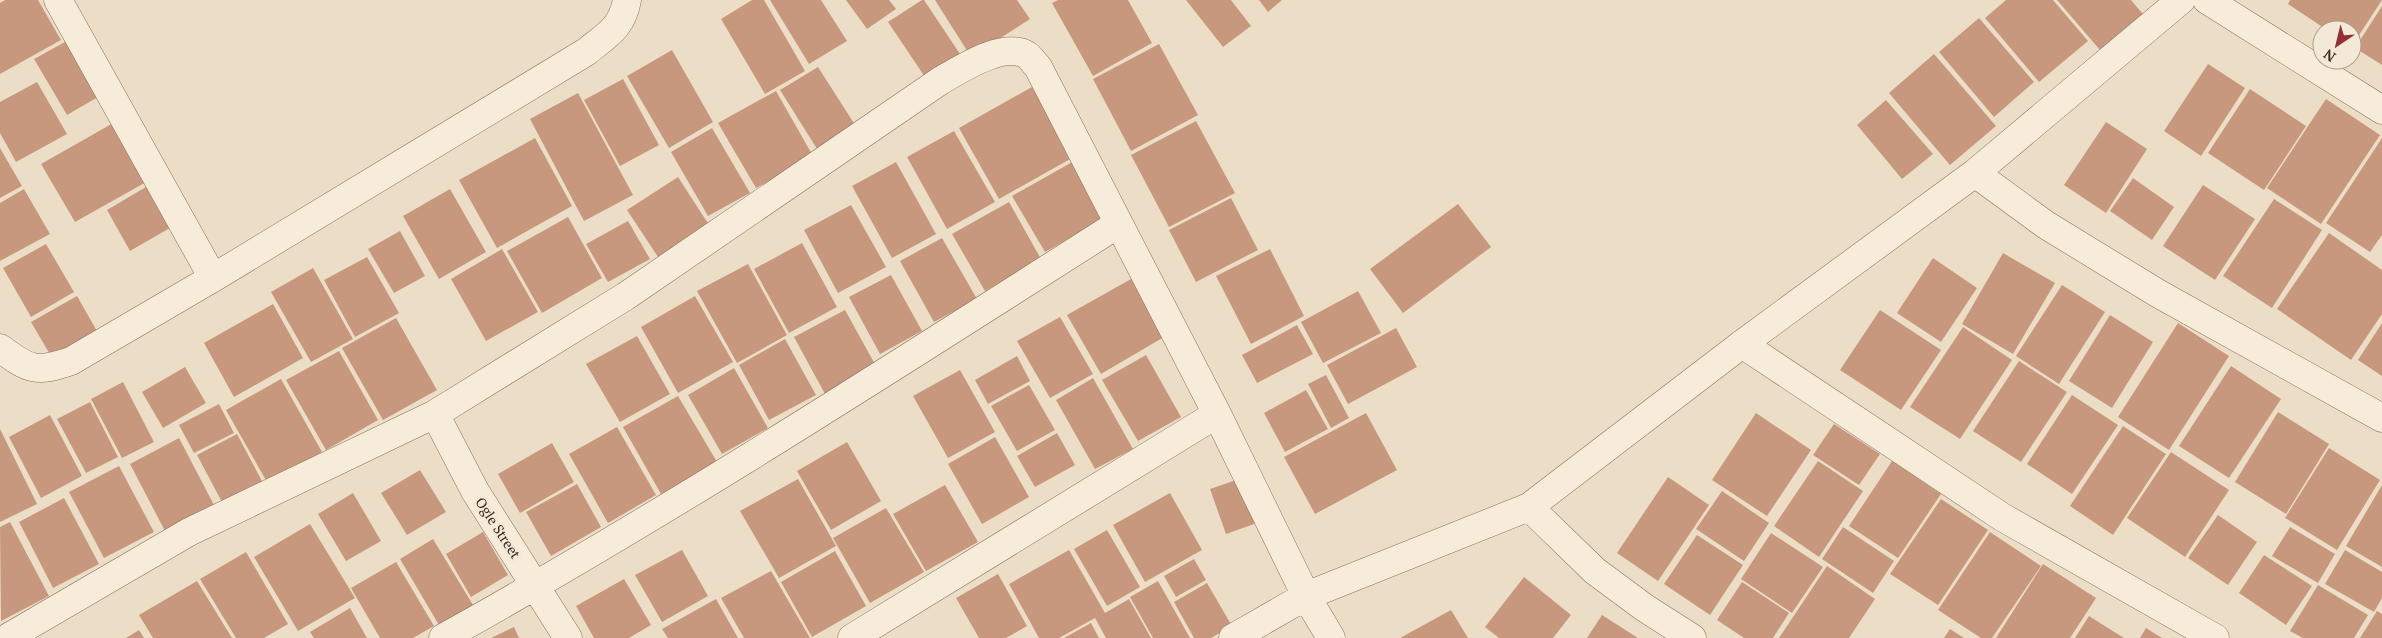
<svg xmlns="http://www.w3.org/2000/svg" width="2382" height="638" viewBox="0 0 2382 638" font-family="'PT Serif',serif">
<rect width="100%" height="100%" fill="#ecdec6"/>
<path fill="#c8987e" d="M 5,0 L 38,0 L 61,40 L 0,74 L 0,3 Z
M 752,0 L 764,0 L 805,71 L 765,94 L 721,19 Z
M 770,0 L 821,0 L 847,41 L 809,64 Z
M 846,0 L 889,0 L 896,9 L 867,29 Z
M 922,0 L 924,0 L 966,63 L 931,86 L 888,22 Z
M 935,0 L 1017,0 L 1030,19 L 971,57 Z
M 1058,0 L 1128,0 L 1152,43 L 1093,76 L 1052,3 Z
M 1186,0 L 1231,0 L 1251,26 L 1223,47 Z
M 1259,0 L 1282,0 L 1268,12 Z
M 2006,0 L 2053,0 L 2088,41 L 2039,82 L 1985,18 Z
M 2057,0 L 2131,0 L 2143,14 L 2100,50 Z
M 2290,0 L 2382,0 L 2352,46 L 2352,30 L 2327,30 L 2288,4 Z
M 2382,6 L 2382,65 L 2355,48 Z
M 1979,18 L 2034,82 L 1994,117 L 1939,52 Z
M 74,37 L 105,93 L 67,115 L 34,59 Z
M 1159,44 L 1198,115 L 1131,151 L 1093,79 Z
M 672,50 L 713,122 L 669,148 L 627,76 Z
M 1934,54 L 1996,126 L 1950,165 L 1889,93 Z
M 2208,64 L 2245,88 L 2201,156 L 2164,131 Z
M 818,67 L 857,128 L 819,152 L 780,90 Z
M 623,79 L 659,145 L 620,166 L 584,100 Z
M 37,82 L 67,134 L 16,162 L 0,133 L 0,102 Z
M 1032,87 L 1072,158 L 999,199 L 959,128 Z
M 2250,89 L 2306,126 L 2264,190 L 2208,153 Z
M 776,91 L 813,156 L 756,188 L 718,123 Z
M 578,93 L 633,195 L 584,221 L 530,119 Z
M 2326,99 L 2380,135 L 2321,224 L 2267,188 Z
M 1886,100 L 1933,154 L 1902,179 L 1857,125 Z
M 1196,121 L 1235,193 L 1169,227 L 1131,155 Z
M 115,122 L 148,181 L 75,222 L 41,164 Z
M 2106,122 L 2147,149 L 2106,213 L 2064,185 Z
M 712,128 L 750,193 L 708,216 L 671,152 Z
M 954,131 L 995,202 L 947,229 L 907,157 Z
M 535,138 L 572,206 L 497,248 L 459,180 Z
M 2382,138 L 2382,235 L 2370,252 L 2326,223 Z
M 0,148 L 22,186 L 0,198 Z
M 1074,161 L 1107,217 L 1045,252 L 1012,196 Z
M 896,162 L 936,234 L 892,258 L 852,186 Z
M 678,177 L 711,228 L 660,260 L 627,210 Z
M 2133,178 L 2174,207 L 2152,240 L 2110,211 Z
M 151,184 L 175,225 L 130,251 L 107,210 Z
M 2203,185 L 2255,219 L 2215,280 L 2163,246 Z
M 24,189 L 50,234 L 0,261 L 0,203 Z
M 450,189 L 486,252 L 439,279 L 403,216 Z
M 1231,198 L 1258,250 L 1196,282 L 1169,230 Z
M 2274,199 L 2322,230 L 2272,308 L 2223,276 Z
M 1009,202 L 1041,259 L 985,291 L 952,234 Z
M 1458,204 L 1491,247 L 1403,313 L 1370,269 Z
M 851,205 L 886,267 L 838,293 L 804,230 Z
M 568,217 L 602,278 L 542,313 L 507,251 Z
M 628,221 L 650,259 L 608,282 L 586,244 Z
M 400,231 L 425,276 L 394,293 L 368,249 Z
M 2329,233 L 2382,270 L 2382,314 L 2351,360 L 2277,309 Z
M 942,238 L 977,299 L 934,322 L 900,261 Z
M 802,243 L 837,307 L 789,333 L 754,269 Z
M 46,244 L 74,292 L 31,317 L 3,268 Z
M 502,249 L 538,312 L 486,341 L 451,279 Z
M 1270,249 L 1304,316 L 1251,344 L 1216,276 Z
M 2003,253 L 2055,283 L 2013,354 L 1962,324 Z
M 367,257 L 399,313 L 355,337 L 324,280 Z
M 1933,258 L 1977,288 L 1941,342 L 1897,313 Z
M 748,264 L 787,335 L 737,363 L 697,291 Z
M 313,268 L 353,339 L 311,362 L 271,292 Z
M 891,275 L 922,331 L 880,354 L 849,297 Z
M 1131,279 L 1164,337 L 1101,374 L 1067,315 Z
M 2062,285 L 2105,312 L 2059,384 L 2016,356 Z
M 1358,291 L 1381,333 L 1323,363 L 1301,322 Z
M 77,296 L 101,338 L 55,363 L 31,322 Z
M 695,296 L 733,362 L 678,393 L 641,327 Z
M 273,304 L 303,358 L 234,397 L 204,343 Z
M 845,310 L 876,366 L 825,394 L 794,337 Z
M 1880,310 L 1941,350 L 1901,410 L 1840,370 Z
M 2110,315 L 2153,342 L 2112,408 L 2069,381 Z
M 1060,317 L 1093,374 L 1050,398 L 1017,341 Z
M 396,318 L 437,390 L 383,420 L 342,348 Z
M 2178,323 L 2229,356 L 2169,450 L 2118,417 Z
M 2382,323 L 2382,376 L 2358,360 Z
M 1297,325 L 1313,354 L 1257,383 L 1242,355 Z
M 1963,327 L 2012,360 L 1960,439 L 1910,407 Z
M 1396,328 L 1417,367 L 1348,404 L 1327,365 Z
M 637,336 L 670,394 L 620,422 L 586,364 Z
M 785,339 L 816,395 L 769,420 L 739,365 Z
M 339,351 L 378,420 L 326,450 L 286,380 Z
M 1146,355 L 1181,417 L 1138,441 L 1102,380 Z
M 1017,356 L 1030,381 L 988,404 L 975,380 Z
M 2019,361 L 2067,392 L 2021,462 L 1973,431 Z
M 2231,366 L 2281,399 L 2229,478 L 2179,446 Z
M 185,367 L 206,403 L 163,428 L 142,392 Z
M 734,368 L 768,428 L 722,454 L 688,395 Z
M 960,370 L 995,432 L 948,458 L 913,396 Z
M 1326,375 L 1349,418 L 1331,428 L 1308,384 Z
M 1093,378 L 1133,449 L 1095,469 L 1056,400 Z
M 281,379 L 322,452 L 267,482 L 226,410 Z
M 123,382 L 154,442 L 122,458 L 91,399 Z
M 1029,385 L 1055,430 L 1017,451 L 991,406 Z
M 1306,390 L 1328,429 L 1285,452 L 1264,413 Z
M 2072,395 L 2118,425 L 2072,494 L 2027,464 Z
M 678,396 L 717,462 L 661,494 L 623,427 Z
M 90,402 L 118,457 L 86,473 L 57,419 Z
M 219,404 L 234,433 L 194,453 L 179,425 Z
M 2278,412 L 2329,444 L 2286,514 L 2235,482 Z
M 1366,413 L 1397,470 L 1315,514 L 1284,457 Z
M 1756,413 L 1811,450 L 1767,516 L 1712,480 Z
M 50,415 L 82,476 L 41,498 L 9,437 Z
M 1834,424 L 1880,454 L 1859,485 L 1813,455 Z
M 2123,426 L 2166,454 L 2113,535 L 2070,506 Z
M 617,427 L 656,495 L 608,523 L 569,454 Z
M 0,429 L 37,504 L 0,522 Z
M 1057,433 L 1075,465 L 1035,487 L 1017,456 Z
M 237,434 L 263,483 L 223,504 L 197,455 Z
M 995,437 L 1029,497 L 982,524 L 948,464 Z
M 179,438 L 214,505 L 165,531 L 130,464 Z
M 847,442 L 881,501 L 831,530 L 797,471 Z
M 552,443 L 574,482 L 520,513 L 498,474 Z
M 2329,448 L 2380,480 L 2337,550 L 2285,518 Z
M 2171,452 L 2229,490 L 2185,557 L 2127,518 Z
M 1818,461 L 1863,491 L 1819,557 L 1774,526 Z
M 1892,461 L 1941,494 L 1898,558 L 1849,526 Z
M 119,466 L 154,532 L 104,558 L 69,492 Z
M 420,470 L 446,512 L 407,535 L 381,493 Z
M 1668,477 L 1709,505 L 1658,581 L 1617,553 Z
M 1242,478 L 1257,523 L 1226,534 L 1210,489 Z
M 798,479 L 836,546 L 779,578 L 740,511 Z
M 577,484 L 601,527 L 551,556 L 526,512 Z
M 945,485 L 978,542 L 926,571 L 893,514 Z
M 2382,485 L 2382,567 L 2346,546 Z
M 1722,491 L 1769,523 L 1744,561 L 1696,529 Z
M 353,493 L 381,541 L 346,561 L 318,514 Z
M 1170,493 L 1202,550 L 1145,582 L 1113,525 Z
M 64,498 L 99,564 L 53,588 L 19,522 Z
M 1941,499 L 1988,530 L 1938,605 L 1890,574 Z
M 886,508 L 924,572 L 870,603 L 833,538 Z
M 2218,515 L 2257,542 L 2228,585 L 2188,558 Z
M 10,522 L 49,596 L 1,621 L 0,527 Z
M 310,524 L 355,598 L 298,631 L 254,557 Z
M 1843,527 L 1894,561 L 1873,593 L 1822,559 Z
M 2290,527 L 2335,554 L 2318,583 L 2272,556 Z
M 1107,530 L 1140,587 L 1107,606 L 1074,549 Z
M 483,532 L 508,575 L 471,597 L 446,554 Z
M 1990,532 L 2041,566 L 1992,638 L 1981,638 L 1938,610 Z
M 1771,533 L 1823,567 L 1792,613 L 1741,579 Z
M 1697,535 L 1743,565 L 1710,615 L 1664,584 Z
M 433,539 L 473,605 L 439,625 L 400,559 Z
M 682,550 L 708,596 L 662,622 L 635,575 Z
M 1069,550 L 1105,613 L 1129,599 L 1151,638 L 1106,638 L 1095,618 L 1059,638 L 1039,638 L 1009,584 Z
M 2345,550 L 2382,572 L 2382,598 L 2374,612 L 2325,584 Z
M 835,551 L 866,606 L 812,637 L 781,582 Z
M 246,552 L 288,624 L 264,638 L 236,638 L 200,579 Z
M 2264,555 L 2312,586 L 2286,625 L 2239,593 Z
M 1194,559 L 1206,580 L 1176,597 L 1164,576 Z
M 396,562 L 434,626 L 413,638 L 380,638 L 351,588 Z
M 2043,564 L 2096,598 L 2070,638 L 1996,638 Z
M 1827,566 L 1875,599 L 1849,638 L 1779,638 Z
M 771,571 L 810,638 L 744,638 L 721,598 Z
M 998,574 L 1027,626 L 1006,638 L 979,638 L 956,598 Z
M 1524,577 L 1571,615 L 1553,638 L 1499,638 L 1485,627 Z
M 624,579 L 651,625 L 629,638 L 594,638 L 576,606 Z
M 197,581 L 232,638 L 153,638 L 139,615 Z
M 1158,581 L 1190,638 L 1153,638 L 1130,597 Z
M 1742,582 L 1789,613 L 1773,638 L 1744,638 L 1717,620 Z
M 1207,583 L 1232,626 L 1211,638 L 1194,638 L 1174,602 Z
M 2318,585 L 2368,615 L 2354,638 L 2303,638 L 2290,631 Z
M 716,599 L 738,638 L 668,638 L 662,629 Z
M 350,608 L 367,638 L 314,638 L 310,632 Z
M 1451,610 L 1468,638 L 1400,638 Z
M 2377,611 L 2382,614 L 2382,638 L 2360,638 Z
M 1602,615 L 1638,638 L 1587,638 Z
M 2089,616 L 2124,638 L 2075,638 Z
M 1091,623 L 1099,638 L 1064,638 Z
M 514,627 L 519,638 L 491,638 Z
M 2146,628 L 2162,638 L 2140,638 Z
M 1950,629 L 1964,638 L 1944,638 Z
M 139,630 L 144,638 L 126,638 Z"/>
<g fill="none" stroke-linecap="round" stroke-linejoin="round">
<defs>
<path id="street" d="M 58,0 L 213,278
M 2207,0 L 2382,110
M 1975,173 L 2046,225 L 2159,294 L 2382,418
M 1742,344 L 2002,517 L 2215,638
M 0,348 C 29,370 36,373 71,361 L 213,278 L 586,52 C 607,35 622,28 627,0
M 435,414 L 475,491 L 568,638
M 1529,507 L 1595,571 L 1645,608 L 1692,638
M 7,638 L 189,532 L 435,414 L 626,296 L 940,81 C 961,69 1003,41 1027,55 C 1031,58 1034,63 1038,67 L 1217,414 L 1306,596 L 1331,638
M 443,638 C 674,509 895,366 1118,224
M 852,638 L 1217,414
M 1233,638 L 1306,596 L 1529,507 L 1742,344 L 1975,173 L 2181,0"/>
</defs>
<use href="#street" stroke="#86705d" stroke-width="29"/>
<use href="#street" stroke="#f7ecd9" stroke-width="28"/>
</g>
<g text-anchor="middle" stroke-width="5" stroke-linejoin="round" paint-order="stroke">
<g font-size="14" fill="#382a20" stroke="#f4e9d6">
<text transform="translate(498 528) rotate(57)" y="5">Ogle Street</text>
</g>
</g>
<g transform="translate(2337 45) rotate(215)"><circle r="24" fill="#f4e9d6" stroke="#a99d8d"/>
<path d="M0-4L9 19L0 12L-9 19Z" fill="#923037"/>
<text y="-8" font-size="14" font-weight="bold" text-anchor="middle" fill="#382a20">N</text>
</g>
</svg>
